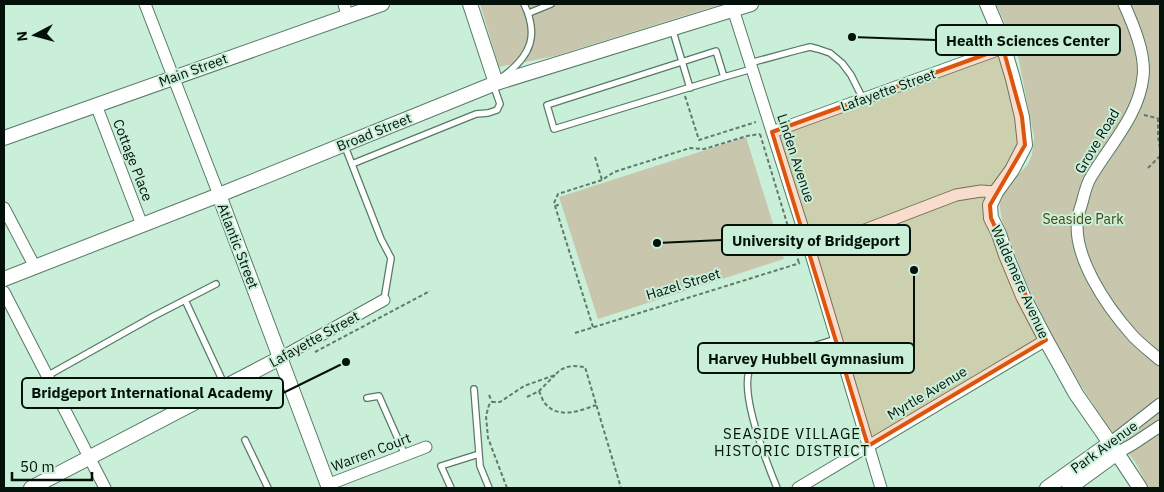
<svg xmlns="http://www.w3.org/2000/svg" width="1164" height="492" viewBox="0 0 1164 492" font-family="'IBM Plex Sans',sans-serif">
<rect width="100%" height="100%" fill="#c9efd9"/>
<path fill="#c8c7ae" d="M 480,4 L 722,4 L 555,56 L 499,67 Z
M 996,4 L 1160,4 L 1160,488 L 1149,488 L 1135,462 L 1106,424 L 1080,384 L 1051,334 L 1025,280 L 1002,221 L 999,201 L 1002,193 L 1028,164 L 1032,154 L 1034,137 L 1019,61 L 1013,40 Z
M 746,137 L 784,259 L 598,319 L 559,197 Z"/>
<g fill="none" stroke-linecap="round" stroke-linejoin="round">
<defs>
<path id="service" d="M 529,13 L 551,4
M 672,28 L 690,88
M 716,51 L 724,77 L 554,129 L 547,105 Z
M 750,63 L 798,50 L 810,47 L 818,49 L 830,53 L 842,63 L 851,75 L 863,99
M 505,75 C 531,55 539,35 524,4
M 724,77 L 752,69
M 344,144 L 381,239 L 391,258 L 384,300
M 352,164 L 476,114 L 488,113 L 497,110 L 500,104 L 493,84
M 185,300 L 225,386
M 47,376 L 154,316 L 216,284
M 474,389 L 480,466 L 489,488
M 367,398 L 379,396 L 405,455
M 245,440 L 268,488
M 451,488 L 441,466 L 479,454
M 777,488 C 766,461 741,398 749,371 L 801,350 L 836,339"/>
<path id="minor" d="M 145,4 L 219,195
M 344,4 L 347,15
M 1124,4 C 1133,24 1146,54 1143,77 C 1139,115 1110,145 1091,177 C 1087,183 1085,191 1083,199 C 1082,204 1079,211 1078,217 C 1071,255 1107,307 1132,335 C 1140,344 1151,352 1160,360
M 733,9 L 810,251 L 881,488
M 96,105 L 142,225
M 772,132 L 1003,48
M 4,208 L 35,267
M 810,251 L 956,195 L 981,191 L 996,192
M 4,292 L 105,488
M 280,358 L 384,300
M 1110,443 L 1160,404
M 1117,453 L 1133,444 L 1160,426
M 327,485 L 426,447
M 798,488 L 1046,340"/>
<path id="tertiary" d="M 470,4 L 496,83
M 987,4 L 999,32 L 1013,79 L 1022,117 L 1025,145 L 1012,170 L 996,192 L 990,205 L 991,218 L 999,234 L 1006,255 L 1023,296 L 1046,340 L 1076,394 L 1117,453 L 1140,488
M 4,138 L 382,4
M 219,195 L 329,488
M 4,279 L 219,195 L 496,83 L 751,4
M 31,488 L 280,358
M 1047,488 L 1110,443
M 1069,488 L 1117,453"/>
</defs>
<use href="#service" stroke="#577967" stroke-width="8"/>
<use href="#minor" stroke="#577967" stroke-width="13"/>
<use href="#tertiary" stroke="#577967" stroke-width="16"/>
<path stroke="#617a6c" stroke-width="2" stroke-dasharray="4 2.5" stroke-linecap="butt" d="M 685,96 L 699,140 L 756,122
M 1144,115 L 1160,119
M 1158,118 L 1158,137 L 1160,148
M 760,134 L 799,263
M 595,157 L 602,180
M 1148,168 L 1160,156
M 555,206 L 561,204
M 593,327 L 555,206 L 554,203 L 558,194 L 602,180 L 614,172 L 690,148 L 704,149 L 747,136 L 760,134
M 575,333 L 800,263
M 315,352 L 430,291
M 539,391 C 541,395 542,399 544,402 C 557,420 580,411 596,405
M 489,395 L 492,402
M 527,397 L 539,391 L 555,375
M 507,488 L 488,438 L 486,416 L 489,405 L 492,402 L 500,402 L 524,386 L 555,375 L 560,370 L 567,367 L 573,366 L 585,367 L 621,488"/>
<use href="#service" stroke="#fff" stroke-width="5.5"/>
<use href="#minor" stroke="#fff" stroke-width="11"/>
<use href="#tertiary" stroke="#fff" stroke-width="14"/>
</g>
<path fill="#dd550c" fill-opacity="0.2" stroke="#dd550c" stroke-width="4" stroke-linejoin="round" d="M 1003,48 L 1022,117 L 1025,145 L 990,205 L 991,218 L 1046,340 L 868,446 L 772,132 Z"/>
<g text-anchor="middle" stroke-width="4" stroke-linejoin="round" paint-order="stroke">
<g font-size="14" fill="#04110a" stroke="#c9efd9">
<text transform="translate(193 70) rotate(-20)" y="5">Main Street</text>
<text transform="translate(888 90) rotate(-20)" y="5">Lafayette Street</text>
<text transform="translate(374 132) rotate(-22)" y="5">Broad Street</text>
<text transform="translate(1097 141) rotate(-59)" y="5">Grove Road</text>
<text transform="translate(796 158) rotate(72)" y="5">Linden Avenue</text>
<text transform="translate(133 160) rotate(69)" y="5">Cottage Place</text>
<text transform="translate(238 246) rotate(69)" y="5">Atlantic Street</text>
<text transform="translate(1020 282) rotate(66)" y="5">Waldemere Avenue</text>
<text transform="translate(683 284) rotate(-17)" y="5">Hazel Street</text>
<text transform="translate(314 339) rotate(-29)" y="5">Lafayette Street</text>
<text transform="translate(927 393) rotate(-31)" y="5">Myrtle Avenue</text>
<text transform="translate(1104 447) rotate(-36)" y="5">Park Avenue</text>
<text transform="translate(371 452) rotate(-21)" y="5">Warren Court</text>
</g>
<g font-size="14" fill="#494514" stroke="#c9efd9">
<text x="1083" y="224">Seaside Park</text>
</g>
<g font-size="15" letter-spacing="1" fill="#04110a" stroke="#c9efd9">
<text x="792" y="439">SEASIDE VILLAGE<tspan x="792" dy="17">HISTORIC DISTRICT</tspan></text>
</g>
</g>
<path fill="none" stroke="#04110a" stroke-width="2" d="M852 37L936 40M657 243L722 240M914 270L914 358M346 362L283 393"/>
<g fill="#04110a" stroke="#c9efd9" stroke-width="2">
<circle cx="852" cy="37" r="5"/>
<circle cx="657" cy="243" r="5"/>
<circle cx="914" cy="270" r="5"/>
<circle cx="346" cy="362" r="5"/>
</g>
<g fill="#c9efd9" stroke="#04110a" stroke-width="2">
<rect x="936" y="25" width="184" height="30" rx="5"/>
<rect x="722" y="225" width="188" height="30" rx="5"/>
<rect x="698" y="343" width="216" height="30" rx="5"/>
<rect x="22" y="378" width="261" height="30" rx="5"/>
</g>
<g font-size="15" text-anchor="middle" font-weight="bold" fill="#04110a">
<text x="1028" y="46">Health Sciences Center</text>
<text x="816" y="246">University of Bridgeport</text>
<text x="806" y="364">Harvey Hubbell Gymnasium</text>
<text x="152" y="398">Bridgeport International Academy</text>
</g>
<rect width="1164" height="492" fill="none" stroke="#04110a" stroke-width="10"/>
<g transform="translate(35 35) rotate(264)" stroke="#c9efd9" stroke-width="4" paint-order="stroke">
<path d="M0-4L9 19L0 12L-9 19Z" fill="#04110a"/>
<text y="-8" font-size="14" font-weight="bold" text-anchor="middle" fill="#04110a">N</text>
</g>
<path d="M12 472v8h80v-8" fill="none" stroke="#04110a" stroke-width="2.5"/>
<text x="20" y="472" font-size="15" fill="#04110a" stroke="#c9efd9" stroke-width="4" paint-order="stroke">50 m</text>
</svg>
